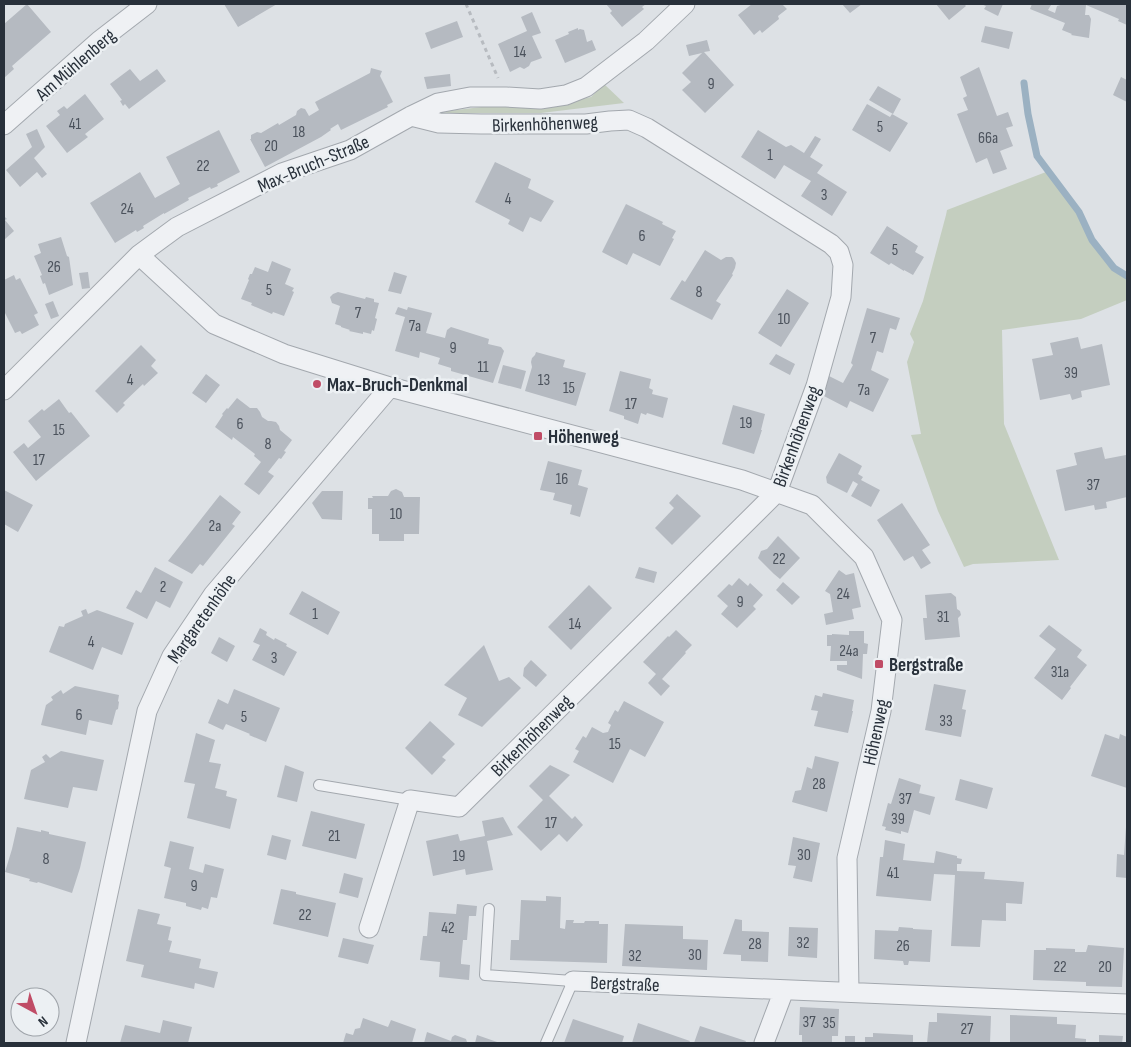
<svg xmlns="http://www.w3.org/2000/svg" width="1131" height="1047" viewBox="0 0 1131 1047" font-family="'Sofia Sans Condensed',sans-serif">
<rect width="100%" height="100%" fill="#dde1e5"/>
<path fill="#c4cebf" d="M 604,84 L 624,103 L 541,113 L 448,113 L 440,112 L 498,105 L 552,106 L 591,97 Z
M 1046,172 L 1077,214 L 1090,242 L 1112,270 L 1127,279 L 1127,300 L 1081,319 L 1002,330 L 1004,424 L 1059,560 L 973,564 L 964,567 L 938,511 L 911,435 L 921,434 L 907,362 L 914,342 L 910,334 L 923,301 L 946,215 L 947,210 Z"/>
<g fill="none" stroke-linecap="round" stroke-linejoin="round">
<path stroke="#9bb1c2" stroke-width="7" d="M 1024,83 L 1028,114 L 1037,156 L 1079,212 L 1092,240 L 1114,268 L 1127,276"/>
</g>
<path fill="#b5bac1" d="M 27,4 L 51,32 L 12,66 L 14,69 L 4,78 L 4,24 Z
M 224,4 L 277,4 L 238,27 Z
M 606,4 L 646,4 L 642,7 L 644,9 L 622,27 L 610,13 L 612,11 Z
M 752,4 L 782,4 L 787,9 L 778,16 L 779,19 L 762,33 L 760,30 L 754,35 L 738,15 Z
M 842,4 L 862,4 L 850,13 Z
M 936,4 L 964,4 L 966,6 L 949,20 Z
M 981,4 L 1003,4 L 998,16 L 984,9 L 986,6 Z
M 1032,4 L 1048,4 L 1051,5 L 1048,10 L 1055,13 L 1057,6 L 1064,4 L 1127,4 L 1127,25 L 1118,21 L 1119,19 L 1086,5 L 1085,15 L 1089,15 L 1091,19 L 1089,38 L 1071,35 L 1072,34 L 1062,30 L 1065,23 L 1030,9 Z
M 532,12 L 541,33 L 532,36 L 542,58 L 531,62 L 529,66 L 524,69 L 520,67 L 510,72 L 498,44 L 527,31 L 521,17 Z
M 457,21 L 463,37 L 431,49 L 425,33 Z
M 985,26 L 1013,32 L 1009,49 L 981,42 Z
M 578,28 L 578,30 L 580,29 L 584,30 L 587,42 L 592,40 L 596,50 L 565,63 L 555,40 L 569,34 L 568,32 Z
M 707,40 L 710,51 L 704,52 L 734,85 L 705,113 L 682,90 L 691,82 L 682,73 L 702,53 L 689,56 L 686,45 Z
M 979,67 L 997,116 L 1008,112 L 1013,126 L 1006,128 L 1013,146 L 1000,151 L 1007,169 L 993,174 L 987,158 L 976,163 L 957,114 L 968,110 L 963,98 L 967,96 L 960,77 Z
M 371,68 L 382,71 L 380,76 L 393,102 L 387,105 L 388,107 L 341,130 L 338,124 L 330,129 L 331,130 L 321,137 L 265,167 L 250,139 L 251,139 L 251,135 L 257,132 L 261,133 L 278,123 L 279,125 L 296,115 L 297,111 L 301,108 L 305,109 L 309,116 L 319,110 L 315,102 L 370,73 Z
M 130,69 L 140,81 L 157,69 L 166,81 L 129,109 L 125,104 L 123,106 L 120,101 L 122,100 L 110,84 Z
M 450,74 L 451,86 L 427,89 L 424,77 Z
M 1121,77 L 1127,80 L 1127,102 L 1113,95 Z
M 878,86 L 901,99 L 893,114 L 869,100 Z
M 85,94 L 104,119 L 85,134 L 88,137 L 67,153 L 46,126 L 60,115 L 57,111 L 64,106 L 67,109 Z
M 867,104 L 890,117 L 892,114 L 908,123 L 890,152 L 852,130 Z
M 37,129 L 45,147 L 34,158 L 47,174 L 42,178 L 37,172 L 20,187 L 6,170 L 32,147 L 26,134 Z
M 219,130 L 240,172 L 217,184 L 218,186 L 211,189 L 210,187 L 188,198 L 189,200 L 164,214 L 164,213 L 143,226 L 144,228 L 137,232 L 136,230 L 115,243 L 90,203 L 140,172 L 155,198 L 180,184 L 166,157 Z
M 758,130 L 786,147 L 791,145 L 804,153 L 815,136 L 821,139 L 810,157 L 823,165 L 817,173 L 847,192 L 832,216 L 801,196 L 811,181 L 799,174 L 784,165 L 775,179 L 741,157 Z
M 495,162 L 531,179 L 528,188 L 554,201 L 541,222 L 530,217 L 523,232 L 508,224 L 510,220 L 475,202 Z
M 626,204 L 663,222 L 662,224 L 676,231 L 672,238 L 674,239 L 660,266 L 633,253 L 627,265 L 602,252 Z
M 4,216 L 7,219 L 5,220 L 14,231 L 4,240 Z
M 887,226 L 918,246 L 915,252 L 924,257 L 913,275 L 904,270 L 904,271 L 891,263 L 889,265 L 870,253 Z
M 61,237 L 67,256 L 69,257 L 73,285 L 49,295 L 45,283 L 43,284 L 40,276 L 42,275 L 34,256 L 41,253 L 38,244 Z
M 705,250 L 721,260 L 726,257 L 732,257 L 734,259 L 736,263 L 735,268 L 732,274 L 733,275 L 716,301 L 721,304 L 712,320 L 670,299 L 682,280 L 685,282 Z
M 272,261 L 291,269 L 285,284 L 294,288 L 292,291 L 294,292 L 284,316 L 273,312 L 272,314 L 251,305 L 252,303 L 241,299 L 249,280 L 248,279 L 250,274 L 252,274 L 255,267 L 268,272 Z
M 88,272 L 90,288 L 82,289 L 79,273 Z
M 394,272 L 407,276 L 401,294 L 388,291 Z
M 14,275 L 16,280 L 20,278 L 38,313 L 34,315 L 39,325 L 22,334 L 20,331 L 15,333 L 4,311 L 4,280 Z
M 787,289 L 809,303 L 781,347 L 758,333 Z
M 338,292 L 365,299 L 366,297 L 374,299 L 374,302 L 379,303 L 375,318 L 377,319 L 374,331 L 372,330 L 371,334 L 363,332 L 363,334 L 349,331 L 350,330 L 341,327 L 341,326 L 335,324 L 340,306 L 332,303 L 330,297 L 333,294 Z
M 53,301 L 59,316 L 51,319 L 45,304 Z
M 398,307 L 407,310 L 408,307 L 432,313 L 426,333 L 445,338 L 447,330 L 451,327 L 489,339 L 488,344 L 501,347 L 504,351 L 493,383 L 451,371 L 451,368 L 438,364 L 440,358 L 420,352 L 419,358 L 395,351 L 405,317 L 395,314 Z
M 867,308 L 900,318 L 896,330 L 890,328 L 883,353 L 877,351 L 871,370 L 889,379 L 873,412 L 850,401 L 847,408 L 822,395 L 829,376 L 843,383 L 853,365 L 851,363 Z
M 1078,337 L 1081,349 L 1102,344 L 1110,385 L 1081,391 L 1082,397 L 1072,400 L 1070,394 L 1040,400 L 1032,359 L 1053,355 L 1050,343 Z
M 141,345 L 156,360 L 151,366 L 158,373 L 144,386 L 143,384 L 123,403 L 125,405 L 117,413 L 95,391 Z
M 536,352 L 565,360 L 563,367 L 586,373 L 576,406 L 525,391 L 532,367 L 531,362 L 532,358 L 535,355 Z
M 776,354 L 795,364 L 790,375 L 769,364 Z
M 503,365 L 526,371 L 521,389 L 498,383 Z
M 620,371 L 651,379 L 649,388 L 653,390 L 652,394 L 668,398 L 663,418 L 647,413 L 646,415 L 641,413 L 638,424 L 624,419 L 624,416 L 609,411 Z
M 206,374 L 220,385 L 206,403 L 192,393 Z
M 237,398 L 250,408 L 257,408 L 260,412 L 262,417 L 268,421 L 271,421 L 276,422 L 279,426 L 280,430 L 292,440 L 284,451 L 286,452 L 281,459 L 279,458 L 268,472 L 274,476 L 259,495 L 244,484 L 261,462 L 254,456 L 255,454 L 233,437 L 232,440 L 215,427 L 223,415 L 222,414 L 227,408 L 228,409 Z
M 59,399 L 69,413 L 71,412 L 90,436 L 36,481 L 13,452 L 24,443 L 28,448 L 41,437 L 28,421 L 42,409 L 44,411 Z
M 733,405 L 765,414 L 761,430 L 762,430 L 754,454 L 722,444 Z
M 1102,447 L 1105,459 L 1126,455 L 1127,461 L 1127,497 L 1106,502 L 1107,508 L 1095,510 L 1094,505 L 1065,511 L 1056,470 L 1077,465 L 1074,453 Z
M 839,453 L 862,466 L 858,474 L 863,477 L 861,480 L 880,490 L 871,507 L 851,496 L 858,484 L 853,481 L 847,493 L 827,483 L 826,477 Z
M 548,461 L 582,470 L 578,485 L 588,488 L 580,517 L 570,514 L 572,505 L 553,500 L 555,493 L 540,490 Z
M 396,489 L 402,492 L 404,497 L 420,497 L 419,534 L 404,534 L 404,541 L 379,541 L 379,534 L 372,534 L 372,509 L 368,509 L 368,498 L 373,498 L 372,496 L 388,496 L 391,491 Z
M 4,490 L 33,505 L 18,532 L 4,524 Z
M 322,491 L 343,491 L 342,520 L 322,519 L 312,503 Z
M 677,494 L 701,516 L 672,545 L 655,528 L 674,508 L 669,503 Z
M 220,495 L 241,512 L 232,524 L 235,526 L 203,566 L 200,564 L 192,574 L 168,561 Z
M 902,503 L 930,545 L 922,550 L 931,563 L 921,569 L 913,556 L 904,561 L 877,520 Z
M 778,536 L 800,558 L 780,579 L 774,574 L 758,558 L 761,551 L 767,549 Z
M 155,567 L 183,582 L 170,608 L 156,601 L 147,619 L 126,608 L 136,590 L 141,593 Z
M 639,567 L 657,572 L 654,583 L 635,578 Z
M 839,570 L 846,575 L 854,573 L 861,607 L 852,609 L 854,619 L 826,625 L 824,614 L 833,612 L 830,594 L 825,591 Z
M 739,578 L 748,586 L 750,583 L 763,595 L 753,606 L 756,609 L 737,628 L 721,614 L 728,606 L 717,596 L 729,584 L 732,586 Z
M 783,582 L 800,597 L 792,605 L 776,590 Z
M 589,585 L 612,608 L 571,650 L 548,627 Z
M 302,591 L 340,612 L 328,635 L 289,614 Z
M 951,593 L 956,597 L 957,609 L 960,611 L 961,615 L 958,618 L 960,637 L 925,640 L 923,618 L 927,618 L 925,595 Z
M 86,609 L 88,614 L 97,610 L 134,623 L 122,655 L 102,647 L 93,670 L 49,652 L 59,626 L 64,627 L 65,624 L 83,616 L 81,611 Z
M 1049,625 L 1082,650 L 1077,657 L 1087,665 L 1070,687 L 1071,688 L 1062,700 L 1034,678 L 1056,649 L 1039,636 Z
M 260,628 L 267,632 L 266,635 L 274,640 L 275,638 L 287,644 L 286,646 L 297,652 L 284,676 L 252,660 L 260,645 L 253,642 Z
M 676,630 L 692,645 L 685,652 L 686,653 L 662,679 L 670,686 L 661,696 L 648,683 L 656,674 L 643,662 L 668,636 L 669,637 Z
M 849,631 L 864,631 L 864,643 L 868,644 L 867,654 L 863,654 L 862,679 L 837,670 L 837,665 L 847,665 L 847,661 L 830,661 L 831,646 L 827,646 L 827,635 L 832,635 L 832,634 L 849,635 Z
M 219,637 L 235,646 L 227,662 L 211,653 Z
M 484,645 L 499,681 L 509,677 L 521,688 L 482,727 L 458,715 L 467,698 L 444,685 Z
M 531,660 L 547,675 L 536,687 L 523,676 L 524,668 Z
M 934,684 L 966,690 L 962,709 L 966,710 L 961,737 L 925,730 Z
M 75,686 L 119,695 L 118,701 L 119,702 L 118,709 L 116,710 L 112,725 L 89,720 L 86,735 L 41,725 L 46,705 L 53,700 L 51,697 L 61,690 L 63,694 Z
M 234,689 L 280,708 L 266,742 L 249,735 L 250,734 L 226,724 L 223,730 L 208,723 L 218,699 L 228,704 Z
M 823,693 L 854,700 L 852,711 L 853,711 L 848,733 L 814,726 L 818,711 L 811,710 L 815,695 L 822,697 Z
M 624,701 L 664,722 L 645,757 L 630,749 L 613,783 L 573,762 L 579,751 L 575,749 L 583,736 L 586,738 L 592,727 L 603,733 L 608,732 L 611,725 L 608,723 L 615,710 L 618,712 Z
M 430,721 L 455,744 L 442,757 L 446,760 L 432,775 L 405,748 Z
M 196,733 L 215,740 L 209,762 L 221,764 L 215,788 L 227,791 L 226,796 L 237,799 L 230,829 L 187,818 L 195,784 L 184,782 Z
M 1105,734 L 1119,739 L 1120,734 L 1127,737 L 1127,788 L 1091,776 Z
M 61,751 L 104,760 L 97,791 L 73,787 L 68,808 L 24,799 L 31,770 L 45,762 L 42,757 L 46,754 L 50,758 Z
M 815,756 L 839,762 L 827,812 L 792,802 L 795,791 L 801,790 L 807,767 L 812,769 Z
M 285,765 L 304,772 L 297,802 L 277,797 Z
M 550,765 L 570,775 L 549,796 L 572,819 L 575,816 L 583,825 L 567,842 L 559,834 L 541,851 L 517,827 L 543,800 L 529,786 Z
M 899,778 L 921,785 L 919,793 L 935,797 L 930,815 L 914,810 L 908,833 L 901,831 L 901,834 L 885,830 L 886,827 L 882,826 L 888,803 L 891,804 Z
M 960,779 L 993,788 L 987,809 L 955,800 Z
M 311,811 L 365,824 L 356,859 L 302,846 Z
M 503,817 L 513,835 L 487,841 L 493,870 L 466,875 L 465,869 L 433,876 L 426,841 L 458,834 L 460,841 L 485,836 L 482,821 Z
M 17,827 L 41,832 L 41,830 L 49,832 L 49,834 L 86,842 L 80,868 L 72,893 L 38,882 L 37,883 L 29,881 L 30,879 L 5,872 L 12,849 Z
M 1126,827 L 1127,827 L 1127,878 L 1116,877 L 1117,854 L 1124,855 Z
M 272,835 L 291,840 L 286,860 L 267,855 Z
M 793,837 L 820,843 L 812,882 L 793,878 L 796,866 L 788,865 Z
M 885,840 L 905,844 L 903,860 L 934,863 L 936,851 L 957,856 L 957,858 L 962,859 L 961,864 L 957,864 L 957,871 L 985,872 L 984,879 L 1024,882 L 1022,904 L 1006,903 L 1006,921 L 982,920 L 980,947 L 951,946 L 955,875 L 934,874 L 931,901 L 876,896 L 880,857 L 883,857 Z
M 170,841 L 194,847 L 189,869 L 203,873 L 205,864 L 224,869 L 217,898 L 211,897 L 208,909 L 202,907 L 201,910 L 186,906 L 186,903 L 164,898 L 171,868 L 164,866 Z
M 344,873 L 363,878 L 358,898 L 339,893 Z
M 281,889 L 296,892 L 296,894 L 336,903 L 328,937 L 273,924 Z
M 546,896 L 561,897 L 560,928 L 565,929 L 566,920 L 574,920 L 573,923 L 584,923 L 585,921 L 599,921 L 599,924 L 608,924 L 607,963 L 510,960 L 511,940 L 519,940 L 521,900 L 546,901 Z
M 457,904 L 477,906 L 476,916 L 469,916 L 467,940 L 463,940 L 461,960 L 461,964 L 470,965 L 469,980 L 439,977 L 440,962 L 420,960 L 423,936 L 427,936 L 429,912 L 456,914 Z
M 138,909 L 160,914 L 157,924 L 171,927 L 168,940 L 172,941 L 169,952 L 201,959 L 199,968 L 218,972 L 214,988 L 195,983 L 194,989 L 141,977 L 144,965 L 126,961 Z
M 735,919 L 742,920 L 742,931 L 769,932 L 768,962 L 741,961 L 741,955 L 723,954 Z
M 625,924 L 683,926 L 683,939 L 708,940 L 707,970 L 622,966 Z
M 789,927 L 818,928 L 817,958 L 788,956 Z
M 899,927 L 913,928 L 913,929 L 932,930 L 930,962 L 909,961 L 908,965 L 904,965 L 903,961 L 874,959 L 875,930 L 898,931 Z
M 343,938 L 374,945 L 368,964 L 338,957 Z
M 1088,945 L 1124,948 L 1122,987 L 1086,986 L 1086,982 L 1033,980 L 1034,950 L 1046,950 L 1046,948 L 1075,949 L 1075,952 L 1086,952 Z
M 800,1007 L 839,1009 L 838,1036 L 832,1036 L 832,1043 L 802,1043 L 802,1035 L 799,1035 Z
M 937,1013 L 991,1016 L 990,1043 L 967,1043 L 957,1042 L 956,1043 L 927,1043 L 929,1022 L 937,1022 Z
M 1010,1015 L 1057,1017 L 1057,1024 L 1076,1025 L 1075,1038 L 1086,1039 L 1086,1043 L 1010,1043 Z
M 363,1018 L 388,1027 L 391,1020 L 416,1029 L 412,1043 L 343,1043 L 346,1033 L 353,1035 L 355,1029 L 360,1028 Z
M 573,1019 L 624,1036 L 622,1043 L 564,1043 Z
M 163,1020 L 192,1027 L 188,1043 L 120,1043 L 125,1025 L 160,1033 Z
M 638,1023 L 690,1041 L 689,1043 L 632,1043 Z
M 700,1026 L 746,1041 L 745,1043 L 694,1043 Z
M 427,1032 L 451,1041 L 452,1037 L 455,1035 L 466,1039 L 467,1042 L 467,1043 L 424,1043 Z
M 873,1033 L 913,1035 L 913,1043 L 865,1043 L 865,1037 L 873,1037 Z
M 477,1035 L 500,1043 L 475,1043 Z
M 1099,1035 L 1123,1036 L 1122,1043 L 1099,1043 Z
M 845,1036 L 855,1036 L 855,1043 L 845,1043 Z"/>
<g fill="none" stroke-linecap="round" stroke-linejoin="round">
<defs>
<path id="service" d="M 319,785 L 410,800
M 489,909 L 485,975 L 573,981 L 546,1043"/>
<path id="minor" d="M 4,125 L 99,41 L 147,4
M 139,255 L 214,324 L 284,354 L 390,387 L 742,480 L 812,505 L 864,557 L 892,620 L 881,711 L 847,858 L 849,992
M 4,390 L 139,255 L 177,227 L 282,173 L 350,150 L 411,116 L 438,103 L 470,97 L 506,97 L 540,99 L 566,95 L 586,87 L 646,41 L 685,4
M 369,928 L 410,800 L 459,807 L 777,492 L 816,386 L 841,297 L 843,265 L 839,252 L 831,244 L 647,128 L 629,120 L 610,121 L 586,124 L 481,124 L 439,123 L 411,116
M 573,981 L 1127,1004
M 76,1043 L 147,711 L 172,656 L 213,595 L 390,387
M 764,1043 L 784,990"/>
</defs>
<use href="#service" stroke="#a3a8ae" stroke-width="12"/>
<use href="#minor" stroke="#a3a8ae" stroke-width="21"/>
<path stroke="#b7bbc0" stroke-width="3" stroke-dasharray="4 4" stroke-linecap="butt" d="M 466,4 L 498,78"/>
<use href="#service" stroke="#eff1f4" stroke-width="10"/>
<use href="#minor" stroke="#eff1f4" stroke-width="19"/>
</g>
<g fill="#c04c66" stroke="#ecf0f3" stroke-width="2">
<circle cx="317" cy="384" r="5"/>
<rect x="533" y="431" width="10" height="10" rx="2.5"/>
<rect x="874" y="659" width="10" height="10" rx="2.5"/>
</g>
<g text-anchor="middle" stroke-width="5" stroke-linejoin="round" paint-order="stroke">
<g font-size="16" fill="#4b525c">
<text x="520" y="57">14</text>
<text x="711" y="89">9</text>
<text x="75" y="129">41</text>
<text x="880" y="132">5</text>
<text x="299" y="137">18</text>
<text x="988" y="143">66a</text>
<text x="271" y="151">20</text>
<text x="770" y="160">1</text>
<text x="203" y="171">22</text>
<text x="824" y="200">3</text>
<text x="508" y="204">4</text>
<text x="127" y="214">24</text>
<text x="642" y="241">6</text>
<text x="895" y="255">5</text>
<text x="54" y="272">26</text>
<text x="269" y="295">5</text>
<text x="699" y="297">8</text>
<text x="358" y="318">7</text>
<text x="784" y="324">10</text>
<text x="415" y="331">7a</text>
<text x="873" y="343">7</text>
<text x="453" y="353">9</text>
<text x="483" y="372">11</text>
<text x="1071" y="378">39</text>
<text x="130" y="385">4</text>
<text x="544" y="385">13</text>
<text x="569" y="393">15</text>
<text x="864" y="395">7a</text>
<text x="631" y="409">17</text>
<text x="746" y="428">19</text>
<text x="240" y="429">6</text>
<text x="59" y="435">15</text>
<text x="268" y="449">8</text>
<text x="39" y="465">17</text>
<text x="562" y="484">16</text>
<text x="1093" y="490">37</text>
<text x="396" y="519">10</text>
<text x="215" y="531">2a</text>
<text x="779" y="564">22</text>
<text x="163" y="592">2</text>
<text x="843" y="599">24</text>
<text x="740" y="607">9</text>
<text x="315" y="619">1</text>
<text x="943" y="622">31</text>
<text x="575" y="629">14</text>
<text x="91" y="647">4</text>
<text x="849" y="656">24a</text>
<text x="274" y="663">3</text>
<text x="1060" y="677">31a</text>
<text x="79" y="720">6</text>
<text x="244" y="722">5</text>
<text x="946" y="726">33</text>
<text x="615" y="749">15</text>
<text x="819" y="789">28</text>
<text x="905" y="804">37</text>
<text x="898" y="824">39</text>
<text x="551" y="828">17</text>
<text x="334" y="841">21</text>
<text x="804" y="860">30</text>
<text x="459" y="861">19</text>
<text x="46" y="864">8</text>
<text x="893" y="878">41</text>
<text x="194" y="891">9</text>
<text x="305" y="920">22</text>
<text x="448" y="933">42</text>
<text x="803" y="948">32</text>
<text x="755" y="949">28</text>
<text x="903" y="951">26</text>
<text x="695" y="960">30</text>
<text x="635" y="961">32</text>
<text x="1060" y="972">22</text>
<text x="1105" y="972">20</text>
<text x="809" y="1027">37</text>
<text x="829" y="1028">35</text>
<text x="967" y="1034">27</text>
</g>
<g font-size="19" fill="#28303a" stroke="#ecf0f3">
<text transform="translate(75 64) rotate(-41)" y="7">Am Mühlenberg</text>
<text transform="translate(545 123) rotate(-2)" y="7">Birkenhöhenweg</text>
<text transform="translate(313 163) rotate(-23)" y="7">Max-Bruch-Straße</text>
<text transform="translate(796 436) rotate(-70)" y="7">Birkenhöhenweg</text>
<text transform="translate(201 618) rotate(-55)" y="7">Margaretenhöhe</text>
<text transform="translate(875 732) rotate(-78)" y="7">Höhenweg</text>
<text transform="translate(531 735) rotate(-45)" y="7">Birkenhöhenweg</text>
<text transform="translate(625 983) rotate(2)" y="7">Bergstraße</text>
</g>
<g font-size="19" font-weight="bold" fill="#28303a" stroke="#ecf0f3" text-anchor="start">
<text x="327" y="391">Max-Bruch-Denkmal</text>
<text x="548" y="443">Höhenweg</text>
<text x="889" y="671">Bergstraße</text>
</g>
</g>
<rect width="1131" height="1047" fill="none" stroke="#28303a" stroke-width="10"/>
<g transform="translate(35 1012) rotate(140)"><circle r="24" fill="#ecf0f3" stroke="#9ea3a9"/>
<path d="M0-4L9 19L0 12L-9 19Z" fill="#c04c66"/>
<text y="-8" font-size="14" font-weight="bold" text-anchor="middle" fill="#28303a">N</text>
</g>
</svg>
